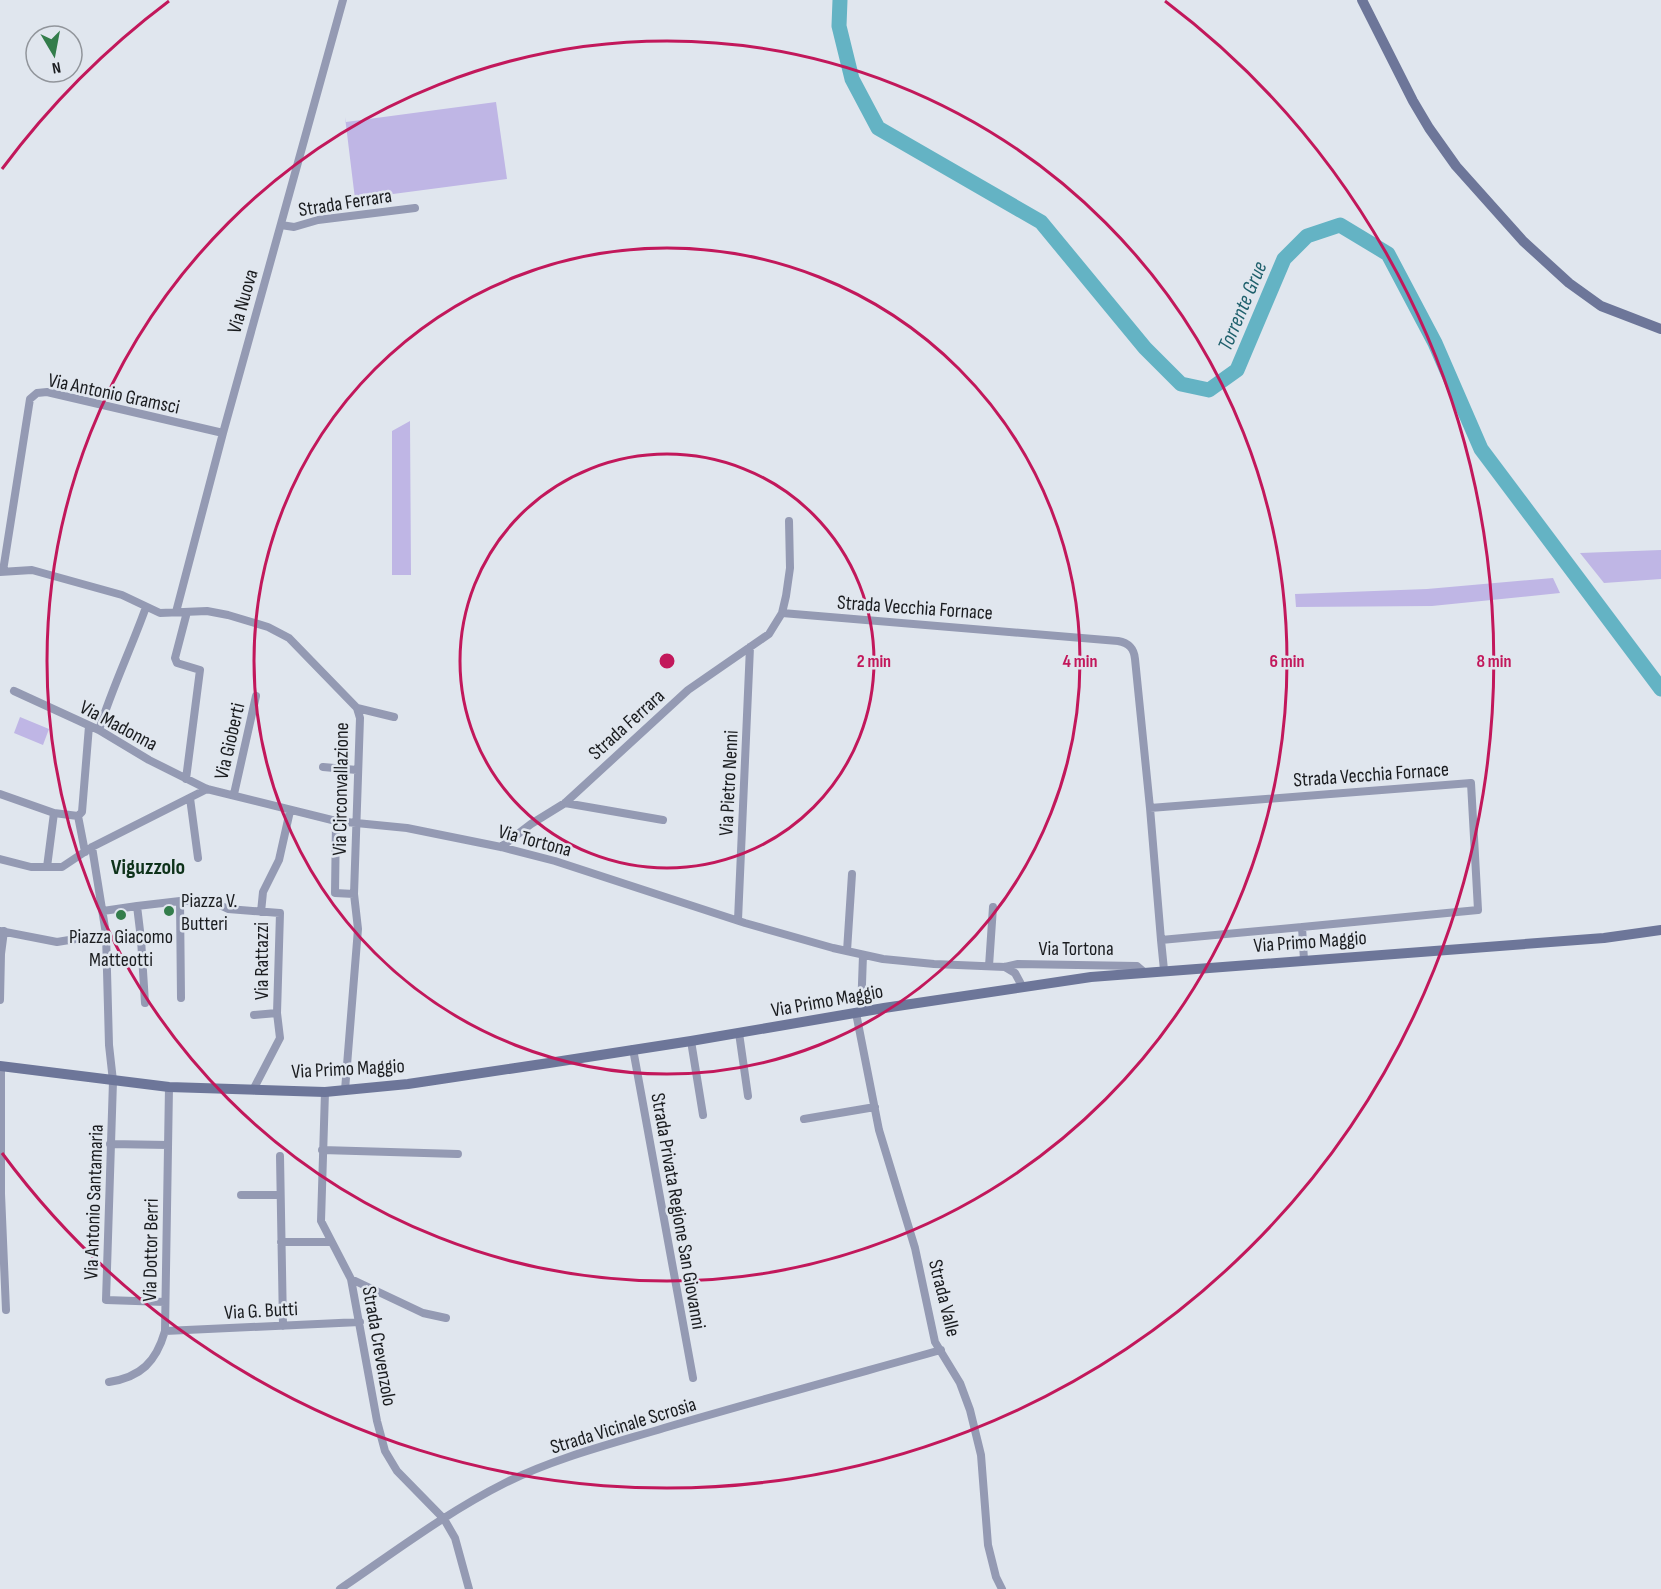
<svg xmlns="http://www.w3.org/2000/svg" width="1661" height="1589" viewBox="0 0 1661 1589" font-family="'Sofia Sans Condensed',sans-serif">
<rect width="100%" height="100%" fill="#e0e6ee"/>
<path fill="#bfb6e5" d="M 496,102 L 507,179 L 355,199 L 345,117 L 346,122 Z
M 410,421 L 411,575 L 392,575 L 392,431 Z
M 1661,550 L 1661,579 L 1604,583 L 1580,553 Z
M 1553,578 L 1560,593 L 1432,606 L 1296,607 L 1295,594 L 1427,589 Z
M 20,717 L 49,729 L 43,745 L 14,733 Z"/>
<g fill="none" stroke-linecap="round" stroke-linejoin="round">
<path stroke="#64b3c4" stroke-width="15" d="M 840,0 L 839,26 L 852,79 L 878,128 L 1041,222 L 1145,348 L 1181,384 L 1209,390 L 1237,370 L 1284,259 L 1307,236 L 1340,225 L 1388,254 L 1435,343 L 1481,449 L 1661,689"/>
<path stroke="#949ab3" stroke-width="8" d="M 281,225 L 294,227 L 318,220 L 415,208
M 3,571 L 30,399 L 37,393 L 47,392 L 223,433
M 0,572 L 32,570 L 122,595 L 160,613 L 207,611 L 228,615 L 268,627 L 289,638 L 357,708 L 360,718 L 354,894 L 358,929 L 345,1090
M 176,612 L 223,433 L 343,0
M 782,613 L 1118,641 C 1129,643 1134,648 1135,659 L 1150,808
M 14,691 L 99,730 L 149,760 L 207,789 L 336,821 L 407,828 L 501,847 L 555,861 L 745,923 L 833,948 L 883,959 L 934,964 L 1005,967 L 1018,964 L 1137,966 L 1144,972
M 357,708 L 394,717
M 99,730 C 112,688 131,649 146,607
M 323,767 L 357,770
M 186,779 L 200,670 L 177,663 L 175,658 L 187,612
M 0,794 L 54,813 L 78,816
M 234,794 L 256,696
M 190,798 L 198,858
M 565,803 L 663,820
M 336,821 L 335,893 L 354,894
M 92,847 L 106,934 L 109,1045 L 113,1081 L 106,1300 L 165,1302
M 501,847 L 531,824 L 565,803 L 688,690 L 769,634 L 782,613 L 786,596 L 790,568 L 789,521
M 85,852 L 78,816 L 82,812 L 89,726
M 0,859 L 31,867 L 62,867 L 92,847 L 207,789
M 47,867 L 54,813
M 180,901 L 181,998
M 137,906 L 180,901 L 211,901 L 228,909 L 280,913 L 277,1013 L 280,1038 L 253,1090
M 103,911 L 137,906 L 141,939 L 145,1003
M 261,912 L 263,892 L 279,860 L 290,811
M 738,920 L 750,647
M 1302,927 L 1161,940 L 1150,808 L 1471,783 L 1478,910 L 1302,927 L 1304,960
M 0,931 L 57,942 L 106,934
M 1161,940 L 1164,970
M 847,951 L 852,874
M 989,966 L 993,907
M 1005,967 L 1015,973 L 1022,986
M 0,1000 L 1,954 L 4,931
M 861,1012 L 863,955
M 856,1013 L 879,1130 L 915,1248 L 935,1342 L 960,1383 L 970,1410 L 981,1455 L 988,1545 L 996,1577 L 1002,1589
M 254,1015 L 277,1013
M 739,1033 L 748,1096
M 691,1041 L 703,1115
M 633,1049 L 693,1378
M 1,1067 L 1,1194 L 6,1310
M 325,1092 L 321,1221 L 351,1279 L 377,1421 L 385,1451 L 397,1471 L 444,1519 L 455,1538 L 469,1589
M 804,1119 L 875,1107
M 110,1144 L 168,1145
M 322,1150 L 458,1154
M 280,1156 L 283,1326
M 241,1195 L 280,1195
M 281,1242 L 330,1242
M 351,1279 L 423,1313 L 446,1318
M 165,1331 L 360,1322
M 109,1382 C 141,1377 156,1362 165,1331 L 169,1087
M 340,1589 C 393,1553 447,1512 505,1483 C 555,1458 611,1444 664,1428 C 756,1401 848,1376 941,1350"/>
<path stroke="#6d7699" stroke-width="10" d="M 1362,0 L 1413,101 L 1429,128 L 1456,166 L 1523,241 L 1569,283 L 1601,306 L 1661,329
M 0,1066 L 169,1087 L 325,1092 L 408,1084 L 549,1063 L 691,1041 L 884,1008 L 1091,977 L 1604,938 L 1661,930"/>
</g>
<g fill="none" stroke="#c2185b" stroke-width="3">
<circle cx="667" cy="661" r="207"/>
<circle cx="667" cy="661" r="413"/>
<circle cx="667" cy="661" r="620"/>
<path d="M2 169A827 827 0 0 1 169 1M1165 1A827 827 0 1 1 2 1153"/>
</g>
<g fill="#337d4b" stroke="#e0e6ee" stroke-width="2">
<circle cx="169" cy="911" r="6"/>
<circle cx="121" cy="915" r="6"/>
</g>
<g text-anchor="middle" stroke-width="5" stroke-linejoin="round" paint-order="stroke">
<g font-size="20" fill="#1a1c1f" stroke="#e0e6ee">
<text transform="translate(345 202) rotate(-9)" y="7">Strada Ferrara</text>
<text transform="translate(242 301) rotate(-74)" y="7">Via Nuova</text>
<text transform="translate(114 393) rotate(12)" y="7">Via Antonio Gramsci</text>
<text transform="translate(915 607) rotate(4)" y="7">Strada Vecchia Fornace</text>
<text transform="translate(626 724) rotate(-42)" y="7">Strada Ferrara</text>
<text transform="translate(119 725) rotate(28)" y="7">Via Madonna</text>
<text transform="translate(229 741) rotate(-77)" y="7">Via Gioberti</text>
<text transform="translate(1371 774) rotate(-4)" y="7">Strada Vecchia Fornace</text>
<text transform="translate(728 783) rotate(-87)" y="7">Via Pietro Nenni</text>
<text transform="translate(340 789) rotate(-89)" y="7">Via Circonvallazione</text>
<text transform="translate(535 840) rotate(15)" y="7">Via Tortona</text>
<text transform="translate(1310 941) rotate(-4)" y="7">Via Primo Maggio</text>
<text x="1076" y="955">Via Tortona</text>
<text transform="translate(261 961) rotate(-90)" y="7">Via Rattazzi</text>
<text transform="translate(827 1000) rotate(-10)" y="7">Via Primo Maggio</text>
<text transform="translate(348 1068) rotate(-3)" y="7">Via Primo Maggio</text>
<text transform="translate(93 1202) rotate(-88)" y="7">Via Antonio Santamaria</text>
<text transform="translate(679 1211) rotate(80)" y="7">Strada Privata Regione San Giovanni</text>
<text transform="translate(150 1250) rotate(-89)" y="7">Via Dottor Berri</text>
<text transform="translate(945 1298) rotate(76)" y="7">Strada Valle</text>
<text transform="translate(261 1310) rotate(-3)" y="7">Via G. Butti</text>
<text transform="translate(380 1346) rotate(80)" y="7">Strada Crevenzolo</text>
<text transform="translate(623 1425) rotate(-17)" y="7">Strada Vicinale Scrosia</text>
</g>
<g font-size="20" fill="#1a1c1f" stroke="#e0e6ee" text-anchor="start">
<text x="181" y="907">Piazza V.<tspan x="181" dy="23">Butteri</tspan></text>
<text x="121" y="943" text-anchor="middle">Piazza Giacomo<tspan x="121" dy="23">Matteotti</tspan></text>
</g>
<g font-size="21" font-style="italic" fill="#1f606c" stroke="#e0e6ee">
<text transform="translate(1242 306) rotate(-67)" y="7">Torrente Grue</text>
</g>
<g font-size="22" font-weight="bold" fill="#0e321a" stroke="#e0e6ee">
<text x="148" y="874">Viguzzolo</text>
</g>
</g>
<circle cx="667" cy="661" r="9" fill="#c2185b" stroke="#e0e6ee" stroke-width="3"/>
<g font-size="18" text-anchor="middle" font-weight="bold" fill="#c2185b" stroke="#e0e6ee" stroke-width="5" stroke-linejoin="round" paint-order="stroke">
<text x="874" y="667">2 min</text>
<text x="1080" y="667">4 min</text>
<text x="1287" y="667">6 min</text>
<text x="1494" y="667">8 min</text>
</g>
<g transform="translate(54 54) rotate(170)"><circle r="28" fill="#e0e6ee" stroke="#91959b" stroke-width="1.5"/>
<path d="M0-4.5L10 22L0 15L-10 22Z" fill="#337d4b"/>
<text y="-9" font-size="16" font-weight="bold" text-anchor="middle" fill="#1a1c1f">N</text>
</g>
</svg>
